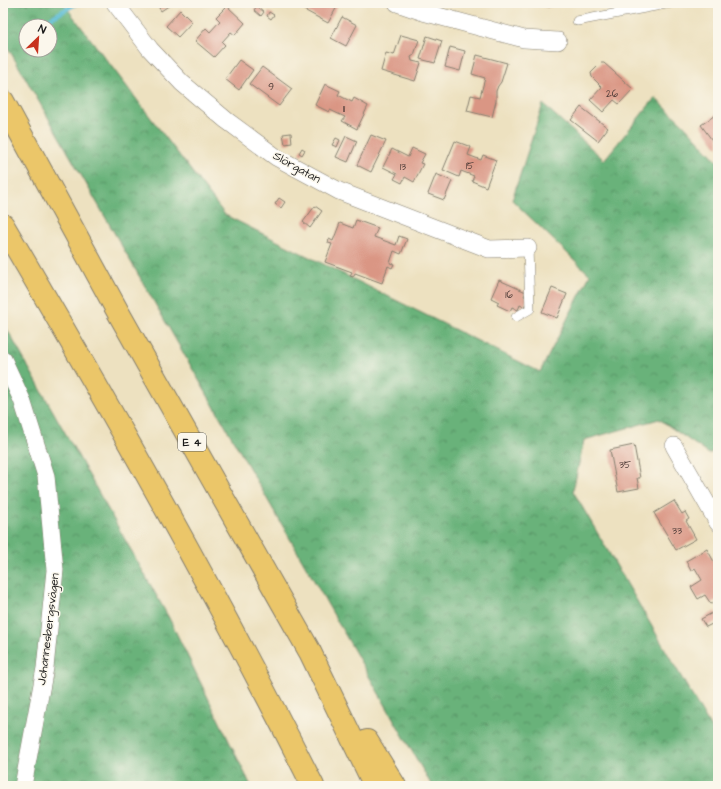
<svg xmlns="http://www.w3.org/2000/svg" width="721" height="789" viewBox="0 0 721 789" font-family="'Architects Daughter',sans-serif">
<defs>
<pattern id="forest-crowns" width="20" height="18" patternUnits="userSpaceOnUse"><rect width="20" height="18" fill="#69b27a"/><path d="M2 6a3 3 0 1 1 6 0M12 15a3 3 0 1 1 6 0" fill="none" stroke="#569063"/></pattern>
</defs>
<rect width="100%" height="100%" fill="#fbf7ec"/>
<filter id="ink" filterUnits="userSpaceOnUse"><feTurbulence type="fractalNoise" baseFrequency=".025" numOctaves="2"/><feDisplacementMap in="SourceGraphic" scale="8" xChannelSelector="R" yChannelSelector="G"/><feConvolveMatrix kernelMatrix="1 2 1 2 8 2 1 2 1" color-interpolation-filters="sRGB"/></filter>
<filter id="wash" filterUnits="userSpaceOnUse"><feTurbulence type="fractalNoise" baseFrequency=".012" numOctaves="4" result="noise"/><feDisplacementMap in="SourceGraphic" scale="16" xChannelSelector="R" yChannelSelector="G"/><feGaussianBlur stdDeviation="0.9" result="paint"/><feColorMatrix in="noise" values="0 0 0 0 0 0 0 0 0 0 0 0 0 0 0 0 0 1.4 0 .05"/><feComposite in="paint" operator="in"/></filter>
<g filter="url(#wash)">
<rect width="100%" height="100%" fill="#ede1c0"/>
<path fill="url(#forest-crowns)" stroke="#42674b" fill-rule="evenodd" d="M 3,3 L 63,3 L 225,215 L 540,372 L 590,275 L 512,200 L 543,104 L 604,160 L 655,98 L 683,124 L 718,162 L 718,448 L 709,454 L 659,419 L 584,440 L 573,491 L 718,740 L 718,786 L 432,786 L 3,39 ZM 26,26 L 50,26 L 50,50 L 26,50 Z
M 3,322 L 169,618 L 251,786 L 3,786 Z"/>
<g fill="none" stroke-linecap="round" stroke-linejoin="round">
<path stroke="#57bbd5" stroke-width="4.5" d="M 37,26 L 77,3
M 24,33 L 26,32"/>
</g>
<g id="blocks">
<path fill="#da9684" d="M 156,3 L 173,3 L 161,11 Z
M 296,3 L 339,3 L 328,23 L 295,5 Z
M 535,3 L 551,3 L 550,7 L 535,5 Z
M 227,6 L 245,23 L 235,35 L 231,32 L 222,42 L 225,45 L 214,57 L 195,41 L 206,28 L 210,32 L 220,21 L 216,17 Z
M 257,6 L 264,12 L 261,16 L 254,10 Z
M 180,10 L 192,22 L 178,37 L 166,26 Z
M 269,12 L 274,15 L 271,19 L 267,16 Z
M 342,17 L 357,25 L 346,46 L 331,38 Z
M 401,35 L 419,40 L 414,55 L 411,57 L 412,61 L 421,63 L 415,81 L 381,71 L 386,53 L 394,55 Z
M 427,36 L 442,41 L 435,63 L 420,59 Z
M 450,47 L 465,51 L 460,71 L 445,67 Z
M 477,55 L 507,63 L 501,82 L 498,86 L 496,91 L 496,101 L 492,117 L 467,111 L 471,95 L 480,97 L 485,78 L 472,74 Z
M 239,60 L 253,70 L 239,90 L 225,79 Z
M 601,63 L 604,63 L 633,89 L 619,104 L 614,100 L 603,112 L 590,100 L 602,87 L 592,77 L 591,73 Z
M 262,67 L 292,89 L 279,106 L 249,84 Z
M 325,84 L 340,91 L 338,95 L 352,102 L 354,98 L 368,106 L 357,129 L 342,121 L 345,117 L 330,110 L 329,112 L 315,105 Z
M 581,107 L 608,128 L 598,141 L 571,120 Z
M 718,113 L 718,146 L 717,147 L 701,125 Z
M 291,133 L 292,143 L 285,144 L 283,134 Z
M 371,135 L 386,141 L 371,172 L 357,165 Z
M 346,136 L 357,141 L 348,162 L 336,157 Z
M 336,138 L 340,140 L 337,147 L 332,145 Z
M 455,141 L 471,147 L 468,155 L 481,160 L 483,155 L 496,160 L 486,187 L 472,181 L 474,176 L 461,171 L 459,177 L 443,170 Z
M 302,148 L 305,150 L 302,155 L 299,153 Z
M 412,148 L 425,154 L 420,163 L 423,164 L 414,182 L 405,177 L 402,183 L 394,179 L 397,174 L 383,167 L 392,149 L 408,157 Z
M 436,174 L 452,181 L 444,200 L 428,194 Z
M 279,198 L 285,202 L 281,208 L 275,204 Z
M 315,206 L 322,211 L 310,228 L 303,222 Z
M 356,220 L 378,228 L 374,237 L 396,245 L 399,236 L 407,239 L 401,254 L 394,251 L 390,263 L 394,264 L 392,268 L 388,266 L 382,283 L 355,273 L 353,277 L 350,276 L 352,272 L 325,262 L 332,244 L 328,243 L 329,239 L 333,241 L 340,223 L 353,228 Z
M 499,280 L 526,292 L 524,296 L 528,298 L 524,307 L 520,305 L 518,310 L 512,307 L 510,311 L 497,305 L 499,302 L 491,298 Z
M 552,288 L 567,294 L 557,318 L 542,312 Z
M 634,445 L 640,478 L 637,478 L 639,488 L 618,492 L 610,450 Z
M 674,501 L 682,514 L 685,512 L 689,519 L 686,521 L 696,539 L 676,550 L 654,513 Z
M 707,549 L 718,569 L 718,600 L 711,604 L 705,595 L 698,599 L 691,587 L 702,580 L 695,568 L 691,571 L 686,561 Z
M 716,611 L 718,621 L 706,627 L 701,619 Z"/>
</g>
</g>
<g filter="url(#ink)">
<use href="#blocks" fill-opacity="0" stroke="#847e6e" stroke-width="1"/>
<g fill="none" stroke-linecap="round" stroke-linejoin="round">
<defs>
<path id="service" d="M 577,21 L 671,3
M 516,317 L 530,309 L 528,248"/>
<path id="minor" d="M 115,3 L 150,49 L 182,83 L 226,120 L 276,157 L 339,191 L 489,249 L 528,248
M 397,3 L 423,12 L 524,39 L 558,41
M 3,359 L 22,400 L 46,476 L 55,570 L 45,668 L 23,786
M 674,446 L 718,523"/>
<path id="motorway" d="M 3,101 L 118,312 L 310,652 L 375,786
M 3,225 C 111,409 217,595 313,786
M 367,741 L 395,786"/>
</defs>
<use href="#service" stroke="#847e6e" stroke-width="10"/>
<use href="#minor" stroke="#847e6e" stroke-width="18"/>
<use href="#motorway" stroke="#847e6e" stroke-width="24"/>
<use href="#service" stroke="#fff" stroke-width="9"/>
<use href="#minor" stroke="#fff" stroke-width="17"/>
<use href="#motorway" stroke="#ebc669" stroke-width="22"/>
</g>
</g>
<g text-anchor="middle" stroke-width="3" stroke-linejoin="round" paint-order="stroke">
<g font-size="10" fill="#4c3a36">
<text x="271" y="90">9</text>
<text x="612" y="97">26</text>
<text x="344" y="112">11</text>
<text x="470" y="169">15</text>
<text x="403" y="170">13</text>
<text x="509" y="298">16</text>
<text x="625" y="468">35</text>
<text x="677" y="534">33</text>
</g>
<rect fill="#fbf7ec" stroke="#5f5e5a" stroke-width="1" x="178" y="433" width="28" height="18" rx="3"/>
<g font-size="11" font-weight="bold" fill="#1c1c1c">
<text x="192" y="446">E 4</text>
</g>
<g font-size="12" fill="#1c1c1c" stroke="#fbf7ec">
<text transform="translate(297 167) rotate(29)" y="4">Slörgatan</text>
<text transform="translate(48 629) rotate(-83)" y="4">Johannesbergsvägen</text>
</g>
</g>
<rect width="721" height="789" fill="none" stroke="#fbf7ec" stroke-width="16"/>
<g transform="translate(38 38) rotate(25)"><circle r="19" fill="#fbf7ec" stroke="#a29f99"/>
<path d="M0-3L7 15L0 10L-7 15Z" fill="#c8321e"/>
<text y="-6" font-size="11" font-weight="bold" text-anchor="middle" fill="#1c1c1c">N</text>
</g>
</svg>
